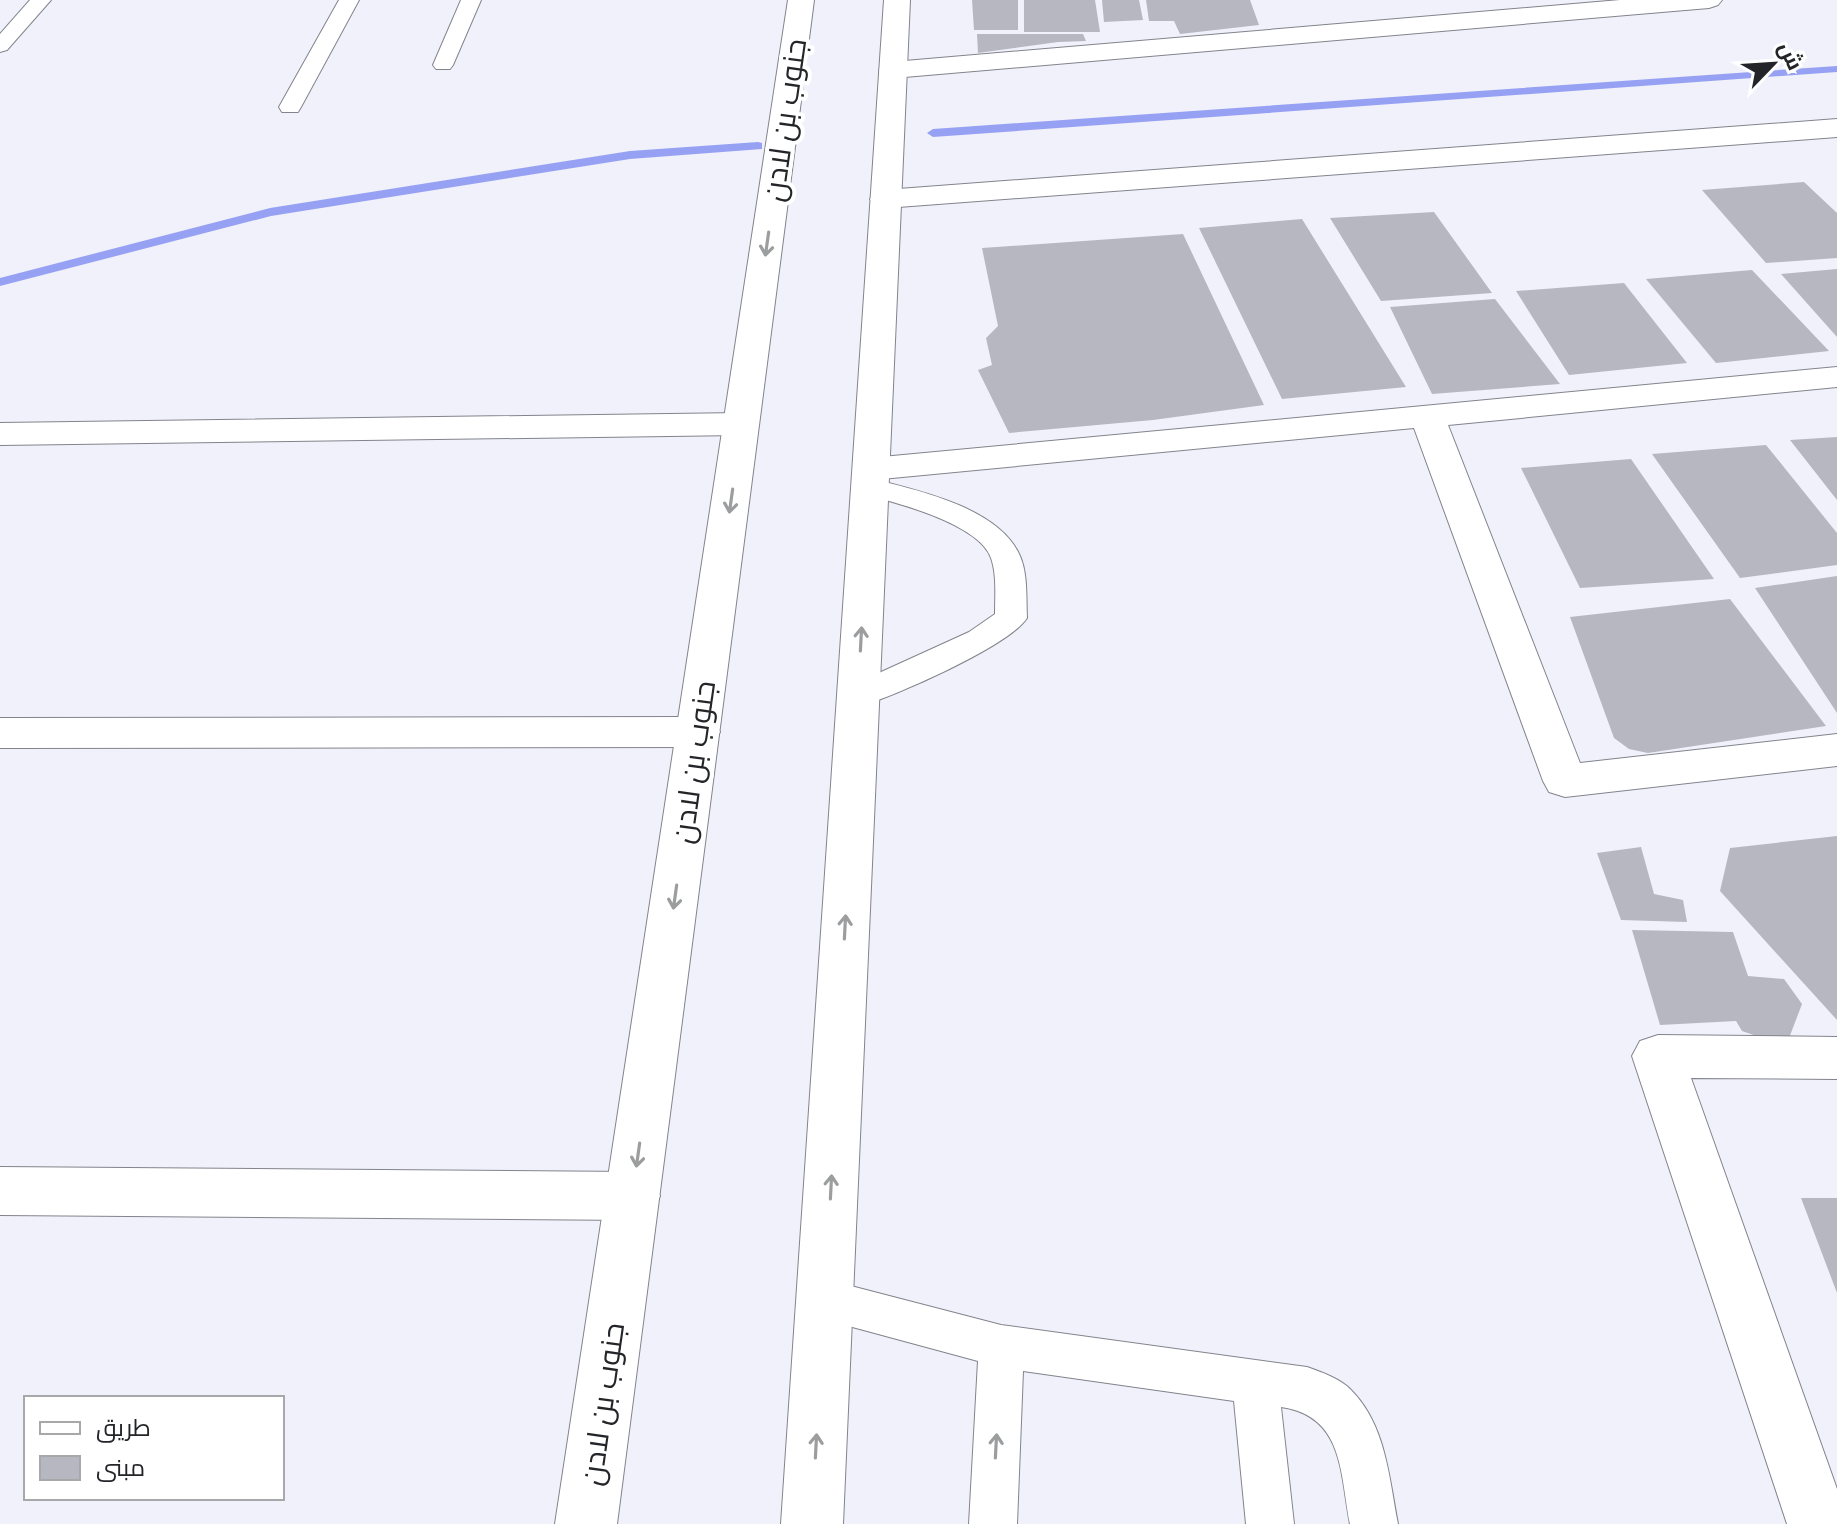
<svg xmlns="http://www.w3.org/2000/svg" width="1837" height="1524" viewBox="0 0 1837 1524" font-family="Figtree,Cairo,sans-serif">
<rect width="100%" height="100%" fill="#f0f1fb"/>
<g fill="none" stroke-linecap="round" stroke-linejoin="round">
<path fill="#97a1f3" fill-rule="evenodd" d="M 1837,66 L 1837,72 L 933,137 L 927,133 L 933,129 Z
M 758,142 L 762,143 L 762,149 L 630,159 L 271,216 L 0,286 L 0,278 L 270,208 L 630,151 Z"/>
</g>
<path fill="#b6b7c0" d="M 972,0 L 1018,0 L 1018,30 L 974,30 Z
M 1024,0 L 1095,0 L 1100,32 L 1024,32 Z
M 1102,0 L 1139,0 L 1143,20 L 1104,22 Z
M 1146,0 L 1250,0 L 1259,25 L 1180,34 L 1174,21 L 1149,21 Z
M 977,34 L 1083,34 L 1086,41 L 1058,42 L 978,53 Z
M 1804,182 L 1837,213 L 1837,258 L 1766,263 L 1702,190 Z
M 1434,212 L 1492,293 L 1381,301 L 1330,218 Z
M 1302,219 L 1406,387 L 1282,399 L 1199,228 Z
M 1183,234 L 1264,405 L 1153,420 L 1009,433 L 978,370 L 992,365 L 986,338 L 998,326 L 982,248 Z
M 1837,269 L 1837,337 L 1781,274 Z
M 1752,270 L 1829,351 L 1716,363 L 1646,279 Z
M 1624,283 L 1687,363 L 1569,375 L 1516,291 Z
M 1495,299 L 1560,384 L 1432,394 L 1390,307 Z
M 1837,437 L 1837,500 L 1790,440 Z
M 1766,445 L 1837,533 L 1837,565 L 1740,578 L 1652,454 Z
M 1631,459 L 1714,579 L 1580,588 L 1521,468 Z
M 1837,576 L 1837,713 L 1755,588 Z
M 1730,599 L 1826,726 L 1648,753 L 1629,749 L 1614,738 L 1570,617 Z
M 1837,836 L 1837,1020 L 1720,891 L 1730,848 Z
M 1641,847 L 1654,894 L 1683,900 L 1687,922 L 1621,920 L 1597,853 Z
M 1632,930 L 1733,932 L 1748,976 L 1784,979 L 1802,1004 L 1786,1046 L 1742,1031 L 1736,1021 L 1660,1025 Z
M 1801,1198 L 1837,1198 L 1837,1293 Z"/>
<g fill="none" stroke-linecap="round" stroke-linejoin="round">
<defs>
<path id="lane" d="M 30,0 L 51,0 L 7,50 L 0,52 L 0,34 Z
M 339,0 L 359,0 L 301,107 L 298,112 L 282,112 L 279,107 Z
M 461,0 L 481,0 L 453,65 L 450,69 L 436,69 L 433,65 Z
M 869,478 C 916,490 999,507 1020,556 C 1028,574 1026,599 1027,618 C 1009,646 893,697 858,707 L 846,704 L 842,696 L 846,688 L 969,632 L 995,614 C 995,596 997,575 991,558 C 979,523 891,501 859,493 L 855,487 L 859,481 Z
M 824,1279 L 1001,1325 L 1307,1367 C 1321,1372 1341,1379 1351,1390 C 1386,1425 1389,1478 1398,1524 L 1350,1524 C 1340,1473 1344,1416 1281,1407 L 1294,1524 L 1246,1524 L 1234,1401 L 1023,1371 L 1017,1524 L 969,1524 L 978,1361 L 808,1315 L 802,1300 L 808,1285 Z"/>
<path id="street" d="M 1620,0 L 1722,0 L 1718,5 L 1709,8 L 893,78 L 883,76 L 879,70 L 883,64 L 893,62 Z
M 1837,119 L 1837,137 L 885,208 L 874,205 L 870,199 L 874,193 L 885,190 Z
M 1837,367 L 1837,387 L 1448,425 L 1580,763 L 1837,734 L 1837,766 L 1565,797 L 1549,792 L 1543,781 L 1414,428 L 871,480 L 858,477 L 853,469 L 858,461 L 871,458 Z
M 741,413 L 754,416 L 759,424 L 754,432 L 741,435 L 0,445 L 0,423 Z
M 698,717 L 713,721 L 720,732 L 713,743 L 698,747 L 0,748 L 0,718 Z
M 1658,1035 L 1837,1037 L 1837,1079 L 1691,1078 L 1837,1489 L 1837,1524 L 1787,1524 L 1632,1056 L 1640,1041 Z
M 0,1167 L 633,1172 L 652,1179 L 660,1196 L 652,1213 L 633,1220 L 0,1215 Z"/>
<path id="secondary" d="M 788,0 L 814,0 L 617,1524 L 555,1524 Z
M 884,0 L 910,0 L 843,1524 L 781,1524 Z"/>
</defs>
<use href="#lane" stroke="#82848c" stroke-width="2"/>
<use href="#street" stroke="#82848c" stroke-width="2"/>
<use href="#secondary" stroke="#82848c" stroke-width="2"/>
<use href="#lane" fill="#fff" fill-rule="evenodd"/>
<use href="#street" fill="#fff" fill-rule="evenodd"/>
<use href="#secondary" fill="#fff" fill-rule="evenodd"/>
</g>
<defs><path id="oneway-shaft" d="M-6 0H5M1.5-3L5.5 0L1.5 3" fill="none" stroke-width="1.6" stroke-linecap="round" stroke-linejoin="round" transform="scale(2)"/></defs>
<g stroke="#9c9d9e">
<use href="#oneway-shaft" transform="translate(767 244) rotate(98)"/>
<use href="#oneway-shaft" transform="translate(731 501) rotate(98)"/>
<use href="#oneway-shaft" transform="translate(861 639) rotate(-87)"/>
<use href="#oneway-shaft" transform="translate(675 897) rotate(98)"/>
<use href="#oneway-shaft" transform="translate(845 927) rotate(-87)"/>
<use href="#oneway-shaft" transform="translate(638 1155) rotate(98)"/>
<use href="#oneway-shaft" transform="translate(831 1187) rotate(-87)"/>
<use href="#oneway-shaft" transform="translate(816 1446) rotate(-87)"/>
<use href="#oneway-shaft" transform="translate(996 1446) rotate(-87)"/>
</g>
<g text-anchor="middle" stroke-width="8" stroke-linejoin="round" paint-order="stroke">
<g font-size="30" fill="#242528" stroke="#fff">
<text transform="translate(785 120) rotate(-82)" y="10">جنوب بن لادن</text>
<text transform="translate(694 762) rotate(-82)" y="10">جنوب بن لادن</text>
<text transform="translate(603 1404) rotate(-82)" y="10">جنوب بن لادن</text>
</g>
</g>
<rect x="24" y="1396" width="260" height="104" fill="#ffffff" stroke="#a7a8a9" stroke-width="2"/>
<rect x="40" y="1422" width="40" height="12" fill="#ffffff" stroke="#a7a8a9" stroke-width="2"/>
<text x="96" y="1436" font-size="24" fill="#242528">طريق</text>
<rect x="40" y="1456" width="40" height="24" fill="#b6b7c0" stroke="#a7a8a9" stroke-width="2"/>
<text x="96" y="1476" font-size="24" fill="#242528">مبنى</text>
<g transform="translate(1773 64) rotate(65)" stroke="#ffffff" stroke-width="6" paint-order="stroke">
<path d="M0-6L14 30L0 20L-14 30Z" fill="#242528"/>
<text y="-12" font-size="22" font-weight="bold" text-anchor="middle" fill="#242528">ش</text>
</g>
</svg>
